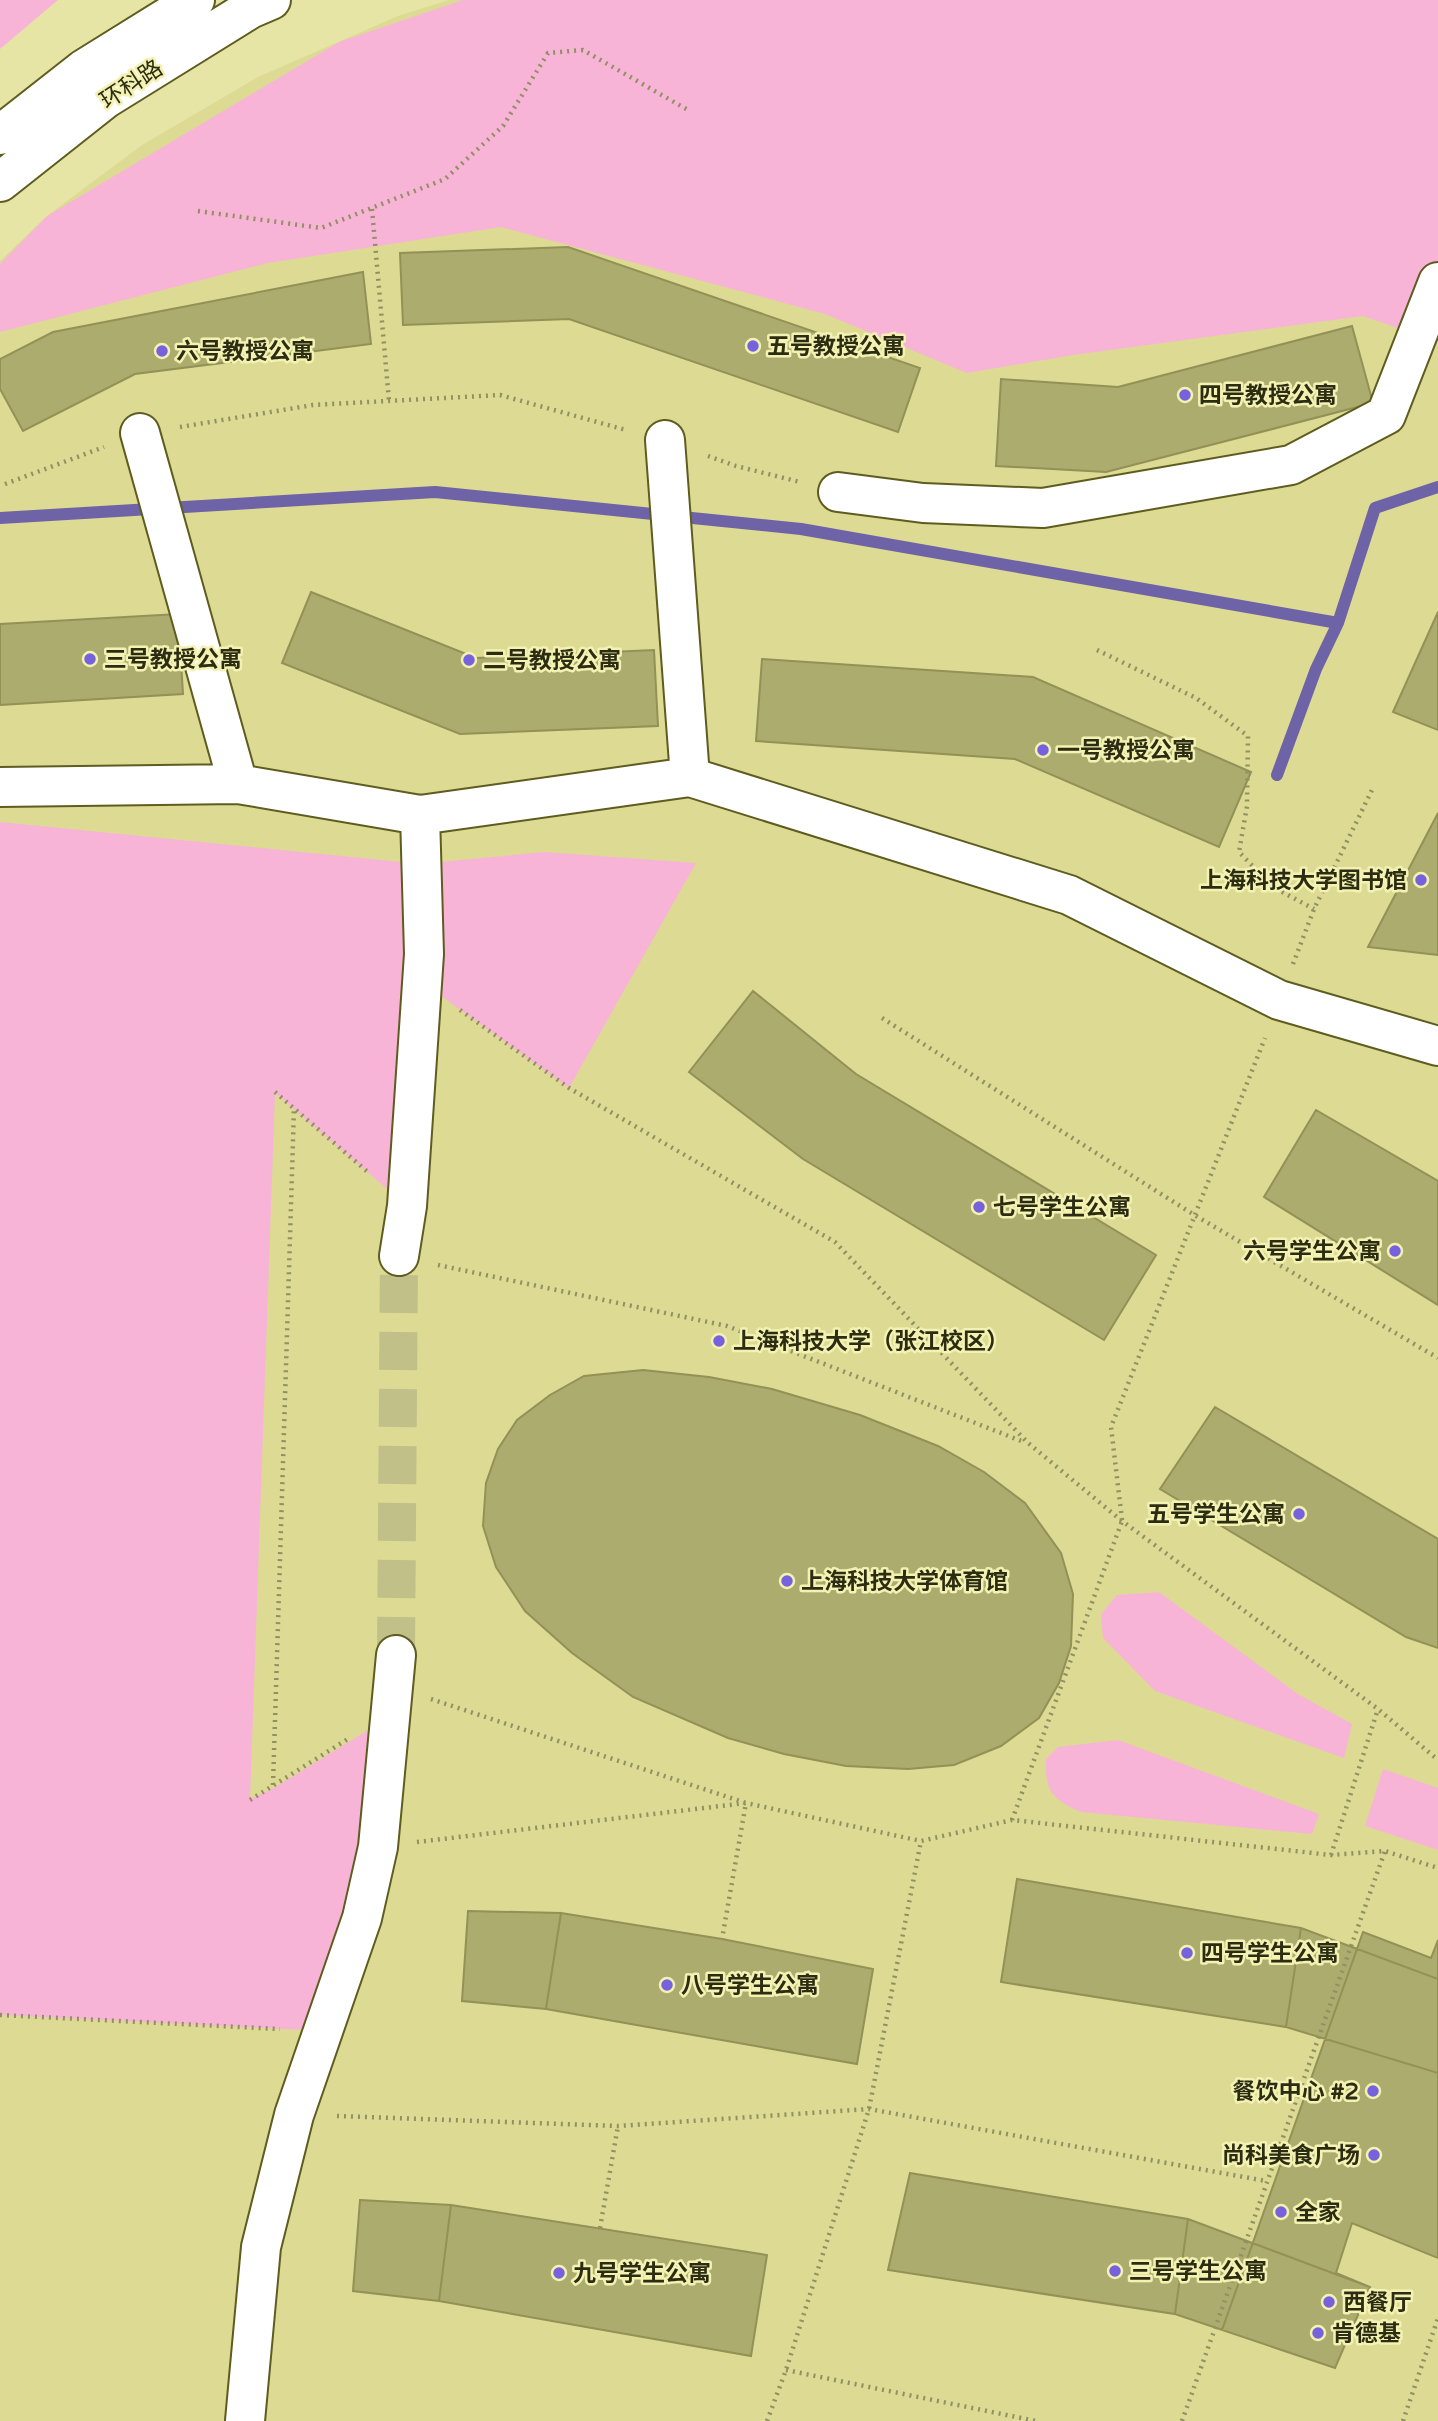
<svg xmlns="http://www.w3.org/2000/svg" width="1438" height="2421" viewBox="0 0 1438 2421" font-family="'Varela Round','Noto Sans SC',sans-serif">
<rect width="100%" height="100%" fill="#e6e5a6"/>
<path fill="#dcda93" d="M 449,0 L 1438,0 L 1438,2421 L 0,2421 L 0,261 L 47,216 L 142,145 L 258,77 L 398,16 Z"/>
<path fill="#f8b4d7" d="M 0,0 L 58,0 L 0,49 Z
M 463,0 L 1438,0 L 1438,342 L 1363,316 L 1073,355 L 967,373 L 825,314 L 501,227 L 268,263 L 0,332 L 0,264 L 47,216 L 339,42 Z
M 0,822 L 421,864 L 544,852 L 696,863 L 569,1088 L 423,983 L 407,1206 L 275,1093 L 250,1799 L 274,1788 L 386,1719 L 323,2031 L 0,2015 Z
M 1159,1592 L 1298,1694 L 1352,1724 L 1344,1758 L 1155,1691 L 1103,1638 L 1101,1614 L 1117,1595 Z
M 1118,1740 L 1319,1814 L 1312,1834 L 1081,1812 C 1052,1799 1045,1792 1046,1759 L 1058,1747 Z
M 1383,1769 L 1438,1788 L 1438,1850 L 1365,1826 Z"/>
<g fill="none" stroke-linecap="round" stroke-linejoin="round">
<path stroke="#6d63a6" stroke-width="12" d="M 0,518 L 435,492 L 801,529 L 1338,623 L 1375,508 L 1438,487
M 1277,775 L 1316,669 L 1338,623"/>
</g>
<path fill="#adac6f" stroke="#939155" stroke-width="2" d="M 568,247 L 920,368 L 898,432 L 569,319 L 403,325 L 400,253 Z
M 363,272 L 371,344 L 135,374 L 23,431 L 0,389 L 0,359 L 53,332 Z
M 1352,326 L 1373,403 L 1106,472 L 996,466 L 1001,379 L 1118,387 Z
M 311,592 L 476,658 L 654,650 L 658,726 L 460,734 L 282,663 Z
M 1438,612 L 1438,730 L 1393,712 Z
M 178,614 L 183,694 L 0,705 L 0,624 Z
M 762,659 L 1033,677 L 1251,772 L 1219,847 L 1015,759 L 756,741 Z
M 1438,813 L 1438,955 L 1368,947 Z
M 1438,813 L 1438,955 L 1368,947 Z
M 753,991 L 856,1074 L 1156,1255 L 1104,1340 L 803,1159 L 689,1072 Z
M 1316,1110 L 1438,1181 L 1438,1305 L 1264,1197 Z
M 643,1370 L 709,1377 L 772,1389 L 860,1415 L 938,1446 L 984,1472 L 1025,1503 L 1061,1553 L 1073,1594 L 1071,1646 L 1059,1683 L 1039,1718 L 1001,1746 L 954,1765 L 908,1769 L 846,1766 L 784,1754 L 728,1738 L 633,1697 L 572,1653 L 525,1611 L 496,1567 L 483,1526 L 486,1483 L 498,1449 L 517,1420 L 550,1395 L 584,1376 Z
M 1215,1407 L 1438,1539 L 1438,1648 L 1406,1637 L 1160,1489 Z
M 1017,1879 L 1301,1928 L 1438,1979 L 1438,2073 L 1286,2027 L 1001,1982 Z
M 1017,1879 L 1301,1928 L 1286,2027 L 1001,1982 Z
M 468,1911 L 561,1913 L 722,1939 L 873,1969 L 857,2064 L 546,2009 L 462,2001 Z
M 561,1913 L 722,1939 L 873,1969 L 857,2064 L 546,2009 Z
M 1363,1932 L 1431,1958 L 1438,1940 L 1438,2258 L 1352,2223 L 1336,2273 L 1370,2287 L 1335,2368 L 1222,2330 Z
M 910,2173 L 1188,2219 L 1370,2287 L 1335,2368 L 1175,2314 L 888,2270 Z
M 910,2173 L 1188,2219 L 1175,2314 L 888,2270 Z
M 360,2200 L 451,2205 L 767,2255 L 751,2356 L 439,2301 L 353,2291 Z
M 451,2205 L 767,2255 L 751,2356 L 439,2301 Z"/>
<g fill="none" stroke-linecap="round" stroke-linejoin="round">
<path stroke="#c1c088" stroke-width="38" stroke-dasharray="38 19" stroke-linecap="butt" d="M 396,1655 L 399,1256"/>
<defs>
<path id="street" d="M 140,433 L 238,784
M 665,440 L 690,777
M 838,492 L 923,503 L 1043,508 L 1291,465 L 1386,415 L 1438,282
M 0,787 L 238,784 L 420,815 L 424,954 L 407,1206 L 399,1256
M 420,815 L 690,777 L 1069,895 L 1279,1000 L 1438,1046
M 245,2421 L 261,2247 L 294,2115 L 362,1918 L 378,1847 L 396,1655"/>
<path id="secondary" d="M 0,135 L 84,69 L 195,0
M 0,182 L 105,99 L 250,9 L 271,0"/>
</defs>
<use href="#street" stroke="#5e5c1f" stroke-width="42"/>
<use href="#secondary" stroke="#5e5c1f" stroke-width="42"/>
<path stroke="#919062" stroke-width="4.5" stroke-dasharray="2 5" stroke-linecap="butt" d="M 372,209 L 389,401
M 198,211 L 321,228 L 445,179 L 503,126 L 548,53 L 583,50 L 688,110
M 180,427 L 313,405 L 500,395 L 626,430
M 708,456 L 736,466 L 800,482
M 5,484 L 104,447
M 1097,650 L 1196,698 L 1248,736 L 1247,806 L 1239,852 L 1273,887 L 1314,909
M 1293,964 L 1314,909 L 1372,790
M 460,1010 L 569,1088 L 835,1242 L 1028,1443 L 1122,1521 L 1378,1709 L 1438,1760
M 882,1018 L 1196,1216 L 1438,1358
M 275,1092 L 369,1173
M 438,1265 L 727,1326 L 1024,1442
M 1122,1520 L 1111,1427 L 1265,1038
M 431,1699 L 746,1803 L 722,1939
M 273,1785 L 294,1108
M 250,1800 L 348,1739
M 417,1842 L 746,1803 L 921,1841
M 1331,1855 L 1378,1709
M 0,2015 L 280,2029
M 337,2116 L 618,2126 L 869,2109 L 1266,2181
M 600,2228 L 618,2126
M 786,2370 L 1036,2421
M 767,2421 L 786,2370 L 869,2109 L 921,1841 L 1012,1820 L 1331,1855 L 1385,1851 L 1438,1868
M 1182,2421 L 1385,1851
M 1403,2421 L 1438,2318"/>
<use href="#street" stroke="#fff" stroke-width="38"/>
<use href="#secondary" stroke="#fff" stroke-width="38"/>
<path stroke="#919062" stroke-width="4.5" stroke-dasharray="2 5" stroke-linecap="butt" d="M 1012,1820 L 1122,1521"/>
</g>
<g fill="#7762dd" stroke="#f3f2b2" stroke-width="2.5">
<circle cx="753" cy="346" r="7"/>
<circle cx="162" cy="351" r="7"/>
<circle cx="1185" cy="395" r="7"/>
<circle cx="90" cy="659" r="7"/>
<circle cx="469" cy="660" r="7"/>
<circle cx="1043" cy="750" r="7"/>
<circle cx="1421" cy="880" r="7"/>
<circle cx="979" cy="1207" r="7"/>
<circle cx="1395" cy="1251" r="7"/>
<circle cx="719" cy="1341" r="7"/>
<circle cx="1299" cy="1514" r="7"/>
<circle cx="787" cy="1581" r="7"/>
<circle cx="1187" cy="1953" r="7"/>
<circle cx="667" cy="1985" r="7"/>
<circle cx="1373" cy="2091" r="7"/>
<circle cx="1374" cy="2155" r="7"/>
<circle cx="1281" cy="2212" r="7"/>
<circle cx="1115" cy="2271" r="7"/>
<circle cx="559" cy="2273" r="7"/>
<circle cx="1329" cy="2302" r="7"/>
<circle cx="1318" cy="2333" r="7"/>
</g>
<g text-anchor="middle" stroke-width="5" stroke-linejoin="round" paint-order="stroke">
<g font-size="23" fill="#2c2c12" stroke="#f3f2b2">
<text transform="translate(131 84) rotate(-33)" y="8">环科路</text>
</g>
<g font-size="23" font-weight="bold" fill="#2c2c12" stroke="#f3f2b2" text-anchor="start">
<text x="767" y="354">五号教授公寓</text>
<text x="176" y="359">六号教授公寓</text>
<text x="1199" y="403">四号教授公寓</text>
<text x="104" y="667">三号教授公寓</text>
<text x="483" y="668">二号教授公寓</text>
<text x="1057" y="758">一号教授公寓</text>
<text x="1407" y="888" text-anchor="end">上海科技大学图书馆</text>
<text x="993" y="1215">七号学生公寓</text>
<text x="1381" y="1259" text-anchor="end">六号学生公寓</text>
<text x="733" y="1349">上海科技大学（张江校区）</text>
<text x="1285" y="1522" text-anchor="end">五号学生公寓</text>
<text x="801" y="1589">上海科技大学体育馆</text>
<text x="1201" y="1961">四号学生公寓</text>
<text x="681" y="1993">八号学生公寓</text>
<text x="1359" y="2099" text-anchor="end">餐饮中心 #2</text>
<text x="1360" y="2163" text-anchor="end">尚科美食广场</text>
<text x="1295" y="2220">全家</text>
<text x="1129" y="2279">三号学生公寓</text>
<text x="573" y="2281">九号学生公寓</text>
<text x="1343" y="2310">西餐厅</text>
<text x="1332" y="2341">肯德基</text>
</g>
</g>
</svg>
